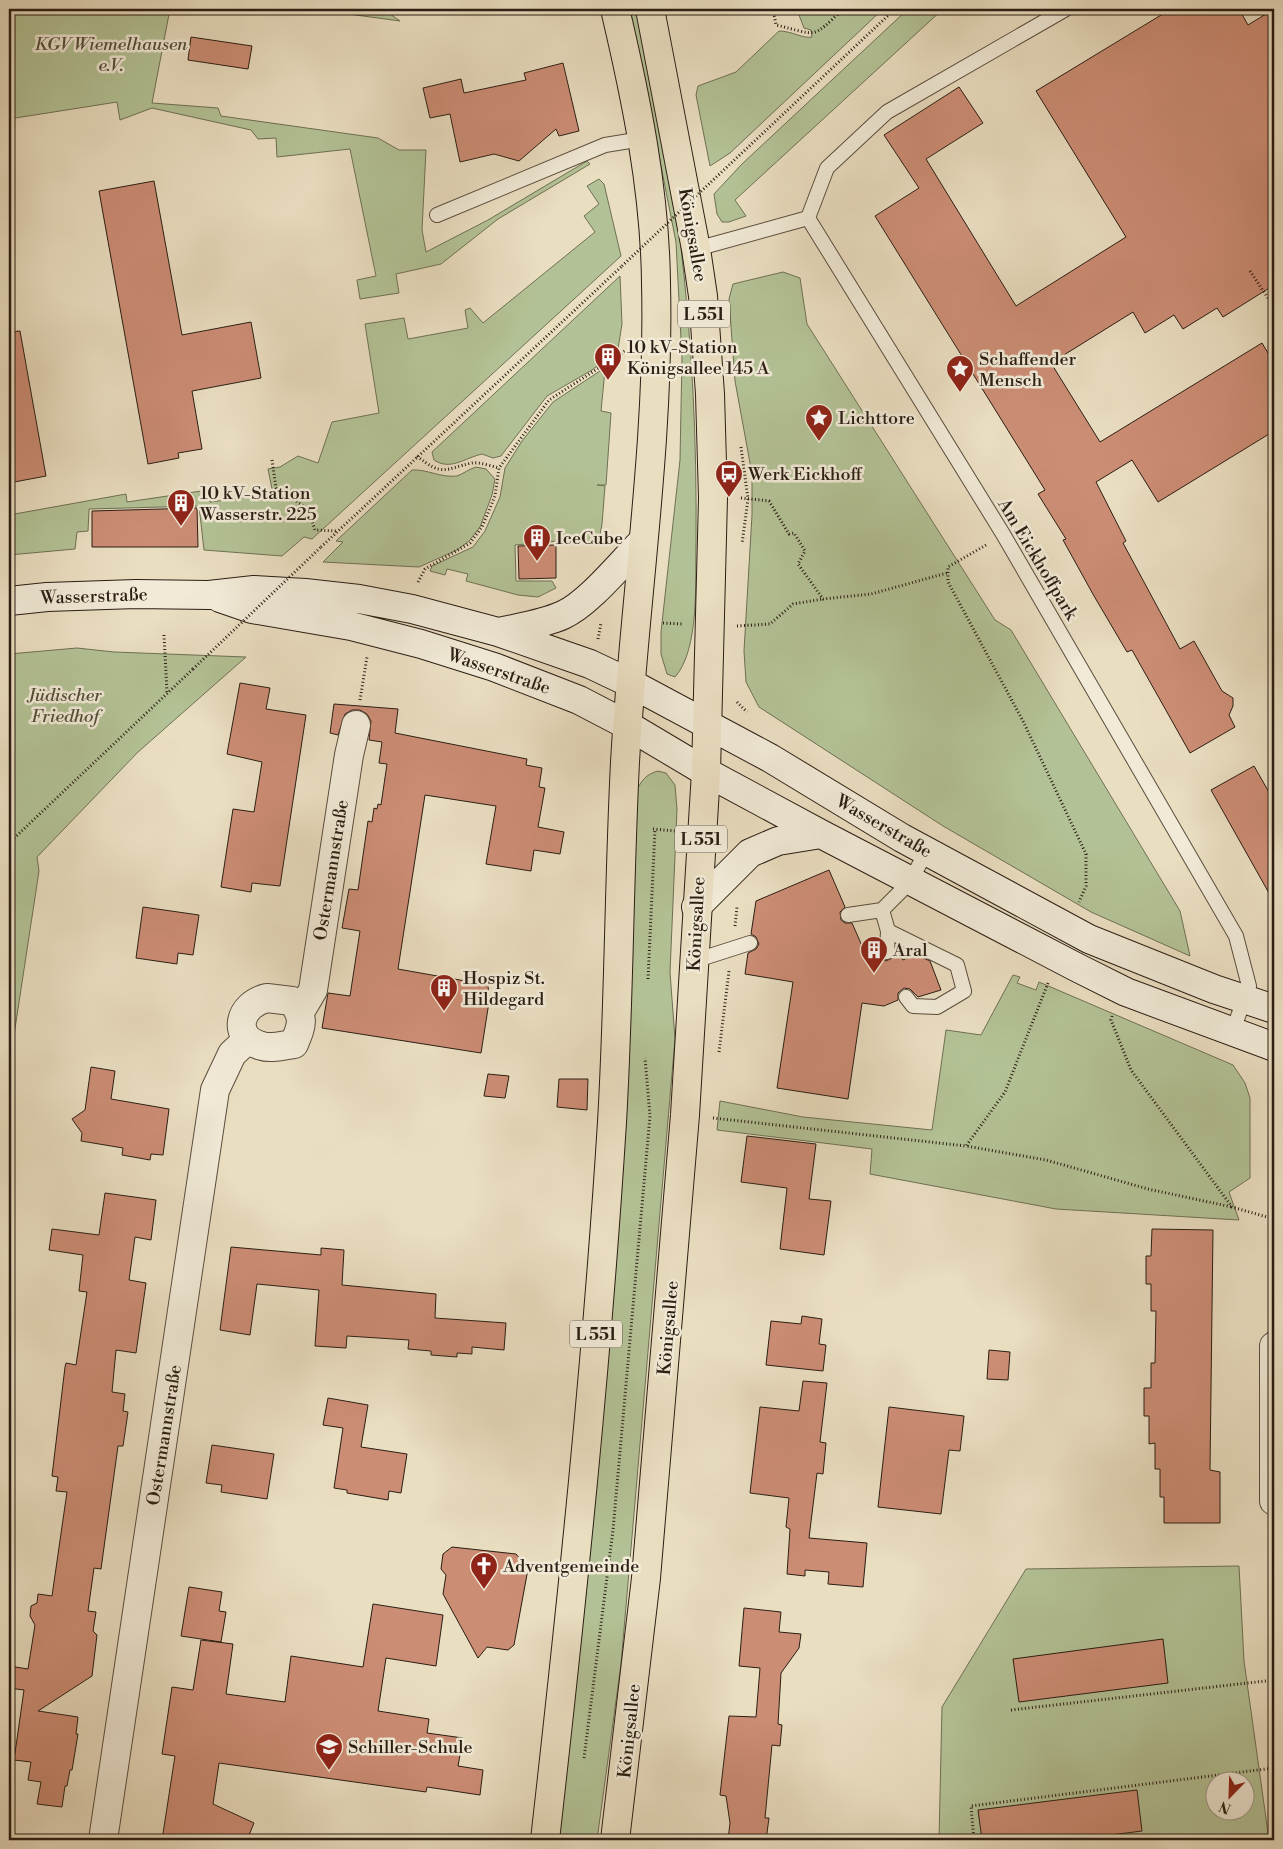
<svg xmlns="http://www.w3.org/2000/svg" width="1283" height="1849" viewBox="0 0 1283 1849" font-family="'Libre Bodoni',serif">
<rect width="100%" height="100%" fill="#eadec1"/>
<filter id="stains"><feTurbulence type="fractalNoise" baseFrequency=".004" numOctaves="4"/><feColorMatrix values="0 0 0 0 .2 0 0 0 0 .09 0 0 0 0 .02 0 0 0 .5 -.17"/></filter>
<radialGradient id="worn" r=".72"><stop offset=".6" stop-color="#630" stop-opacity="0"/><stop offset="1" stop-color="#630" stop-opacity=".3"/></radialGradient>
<path fill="#b3c296" stroke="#6e7054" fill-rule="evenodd" d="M 9,9 L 170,9 L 152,103 L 218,108 L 221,116 L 378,138 L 399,150 L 426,150 L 422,230 L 426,252 L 488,220 L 587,161 L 590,164 L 498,219 L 441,264 L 396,274 L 399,293 L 360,299 L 357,280 L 376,276 L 350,149 L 277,157 L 276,138 L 258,139 L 251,130 L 152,108 L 120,120 L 117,102 L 9,119 Z
M 311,9 L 383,9 L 400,21 Z
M 630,9 L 637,9 C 653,85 670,162 680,239 C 692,340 697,440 696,542 C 695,579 700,649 675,677 L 667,674 L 661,654 L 661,632 L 680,460 L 682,358 L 676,242 Z
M 804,9 L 883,9 L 730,153 L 710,166 L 696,95 L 698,86 L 736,72 L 779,31 C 792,31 803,39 812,37 L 811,30 L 804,28 L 799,15 Z
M 908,9 L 943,9 L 735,200 L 746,216 L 729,222 L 722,222 L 717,214 L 714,194 L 742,164 Z
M 599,179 L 604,184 L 621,256 L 312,539 L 304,537 L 282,556 L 204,550 L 199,506 L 89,509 L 88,531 L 77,532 L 75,549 L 9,555 L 9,515 L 126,494 L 127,502 L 208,490 L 210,502 L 273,494 L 268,469 L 280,467 L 298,456 L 318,463 L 332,422 L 379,413 L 365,324 L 404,318 L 408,339 L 468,328 L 465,310 L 470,308 L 483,323 L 595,232 L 584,216 L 599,204 L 587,186 Z
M 783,272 L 800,278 L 807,324 L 995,620 L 1011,630 L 1180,911 L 1190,956 L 1091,912 L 943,826 L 759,707 L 746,682 L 744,651 L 752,515 L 752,474 L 735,381 L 729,299 L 733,284 Z
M 620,276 L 622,324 L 618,349 L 592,370 L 547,396 L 501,456 L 493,458 L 482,454 C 465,458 450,471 434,460 L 432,452 Z
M 603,369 L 605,370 L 601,411 L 611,413 L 606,485 L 597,485 L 605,486 L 602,524 L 598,545 L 558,541 L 515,545 L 516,581 L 552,581 L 556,588 L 538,597 L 518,595 L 466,581 L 468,574 L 447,569 L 445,575 L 430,571 L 432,566 L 473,547 L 485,531 L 500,497 L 505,468 L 522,441 L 553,402 Z
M 476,467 L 486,469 L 495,479 L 492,495 L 480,527 L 469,541 L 457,550 L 419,567 L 323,562 L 343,542 L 336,541 L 412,470 C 427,469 441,478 457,476 C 463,474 469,469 476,467 Z
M 77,648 L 114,652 L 246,657 L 138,752 L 37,857 L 39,871 L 9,1068 L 9,654 Z
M 658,771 L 666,773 L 675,785 L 677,809 L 670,972 L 675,1039 L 621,1664 L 597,1840 L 557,1840 L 636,792 C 641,781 646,774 658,771 Z
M 1013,975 L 1020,977 L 1017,983 L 1036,990 L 1039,982 L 1233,1065 L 1245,1083 L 1250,1098 L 1250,1178 L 1229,1192 L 1239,1220 L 1056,1209 L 870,1174 L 872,1149 L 717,1130 L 720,1101 L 803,1117 L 932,1130 L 946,1030 L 981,1035 Z
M 1239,1566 L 1244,1661 L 1269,1840 L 939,1840 L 942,1707 L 1026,1569 ZM 1216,1782 L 1246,1782 L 1246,1812 L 1216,1812 Z"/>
<path fill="#cc8d75" stroke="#2a1d13" d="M 1171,9 L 1239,9 L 1248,25 L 1274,9 L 1274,285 L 1223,317 L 1217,308 L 1183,329 L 1174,315 L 1145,333 L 1133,312 L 1051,363 L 1100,442 L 1262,343 L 1274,363 L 1274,431 L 1158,502 L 1132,460 L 1096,482 L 1126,541 L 1123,543 L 1180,649 L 1194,641 L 1222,691 L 1233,698 L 1233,706 L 1229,715 L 1235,727 L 1190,753 L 1132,650 L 1127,652 L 1094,596 L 1063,540 L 1066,539 L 1038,494 L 1045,490 L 875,216 L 919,188 L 884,135 L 959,87 L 983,123 L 926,159 L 1016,306 L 1126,237 L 1036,91 Z
M 191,37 L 252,46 L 248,69 L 188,60 Z
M 563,63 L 579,131 L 559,136 L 556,129 L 519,161 L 494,154 L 460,162 L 450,114 L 430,118 L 423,88 L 461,79 L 464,93 L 526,80 L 524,73 Z
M 154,181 L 182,335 L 251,322 L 261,378 L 192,391 L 202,449 L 178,453 L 179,458 L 148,464 L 99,191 Z
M 20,331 L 46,476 L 9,483 L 9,332 Z
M 197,508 L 198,547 L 92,547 L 92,511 Z
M 556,545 L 556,578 L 519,579 L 518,546 Z
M 240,683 L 270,688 L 266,709 L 306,715 L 280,886 L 252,883 L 251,892 L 221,887 L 233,809 L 254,812 L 262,762 L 227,754 Z
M 334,704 L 398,709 L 395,733 L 527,759 L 526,765 L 542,768 L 539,787 L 545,788 L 538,827 L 564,832 L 560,854 L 534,850 L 531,871 L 486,864 L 496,806 L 425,795 L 398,969 L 488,985 L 489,1002 L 481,1053 L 322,1028 L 328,993 L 350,996 L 360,931 L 342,928 L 349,889 L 358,890 L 368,821 L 372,822 L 374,808 L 377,809 L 378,804 L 381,805 L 387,764 L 379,763 L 382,742 L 369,740 L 371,721 L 367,714 L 360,710 L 352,710 L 345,714 L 338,735 L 330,733 Z
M 1254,766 L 1274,801 L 1274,902 L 1211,790 Z
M 829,870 L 845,907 L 840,912 L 841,920 L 845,923 L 852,923 L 863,948 L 872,944 L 877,956 L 886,961 L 894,957 L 897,947 L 903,960 L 915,954 L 930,961 L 941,990 L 918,997 L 910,989 L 904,988 L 898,993 L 898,1000 L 884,1006 L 862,1003 L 848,1099 L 777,1088 L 793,982 L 745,974 L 748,953 L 756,949 L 759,944 L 756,937 L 751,934 L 756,901 Z
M 143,907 L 199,915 L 193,955 L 178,953 L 177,964 L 136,958 Z
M 91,1067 L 115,1071 L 111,1099 L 169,1109 L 163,1155 L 151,1154 L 150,1160 L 122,1155 L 123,1148 L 81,1141 L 82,1133 L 72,1119 L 85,1110 Z
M 488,1074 L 509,1076 L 505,1098 L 484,1096 Z
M 559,1079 L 588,1079 L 587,1110 L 557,1107 Z
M 747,1136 L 816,1144 L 809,1199 L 831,1201 L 824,1255 L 780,1249 L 787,1188 L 741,1182 Z
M 105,1193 L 156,1200 L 151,1240 L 135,1237 L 129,1280 L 146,1283 L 136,1353 L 116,1350 L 112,1392 L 125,1394 L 123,1411 L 128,1412 L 123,1446 L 118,1446 L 101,1569 L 94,1568 L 88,1611 L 96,1612 L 93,1631 L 97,1635 L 92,1676 L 38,1711 L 78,1717 L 76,1734 L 78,1734 L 72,1770 L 70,1770 L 67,1786 L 65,1786 L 62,1807 L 37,1804 L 41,1782 L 28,1780 L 31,1762 L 14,1760 L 24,1690 L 9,1688 L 9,1666 L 28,1669 L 35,1625 L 30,1616 L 31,1606 L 37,1603 L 38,1594 L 52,1596 L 67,1492 L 56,1491 L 58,1477 L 52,1476 L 65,1367 L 66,1363 L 76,1365 L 87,1292 L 79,1291 L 83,1255 L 49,1250 L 52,1229 L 99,1235 Z
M 1152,1229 L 1213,1230 L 1210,1470 L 1220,1472 L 1220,1523 L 1164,1523 L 1164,1497 L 1160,1497 L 1160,1469 L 1155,1469 L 1155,1443 L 1149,1444 L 1149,1416 L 1144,1416 L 1144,1388 L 1151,1388 L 1151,1363 L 1155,1363 L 1156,1311 L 1151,1311 L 1151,1284 L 1146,1284 L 1146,1256 L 1151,1256 Z
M 231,1247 L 321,1255 L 321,1248 L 344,1250 L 342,1285 L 436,1294 L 435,1318 L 506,1323 L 504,1350 L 472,1347 L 472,1354 L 457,1353 L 457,1357 L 431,1355 L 431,1351 L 408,1349 L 409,1340 L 347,1336 L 346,1348 L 315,1346 L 319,1290 L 257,1284 L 250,1335 L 220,1330 Z
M 802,1316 L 822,1319 L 819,1344 L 826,1345 L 823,1371 L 766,1365 L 771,1321 L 801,1324 Z
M 989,1350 L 1010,1352 L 1008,1380 L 987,1379 Z
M 803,1381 L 827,1383 L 820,1442 L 826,1443 L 823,1474 L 817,1473 L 809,1538 L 867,1543 L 863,1587 L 828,1584 L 829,1572 L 805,1570 L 805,1576 L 787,1574 L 790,1529 L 786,1527 L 789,1498 L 750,1493 L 760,1407 L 799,1411 Z
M 328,1398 L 368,1405 L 361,1447 L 407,1454 L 401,1493 L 389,1491 L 388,1500 L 347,1493 L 347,1490 L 334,1488 L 343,1428 L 323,1425 Z
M 889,1407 L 964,1416 L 960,1451 L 949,1450 L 941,1514 L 878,1507 Z
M 212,1445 L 274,1454 L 267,1499 L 221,1492 L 222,1485 L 206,1483 Z
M 452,1547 L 516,1554 L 528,1569 L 514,1645 L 508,1650 L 487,1647 L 478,1658 L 443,1594 L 446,1575 L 441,1569 L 443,1554 Z
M 189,1587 L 222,1592 L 219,1611 L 226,1612 L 221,1642 L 181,1636 Z
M 373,1604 L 443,1615 L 436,1666 L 386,1658 L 378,1711 L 429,1719 L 427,1733 L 463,1738 L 458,1766 L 483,1770 L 480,1795 L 427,1787 L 426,1792 L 219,1763 L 213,1804 L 254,1823 L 247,1840 L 162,1840 L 175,1756 L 162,1754 L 172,1687 L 193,1690 L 201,1640 L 233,1644 L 226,1694 L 285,1702 L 291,1656 L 363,1667 Z
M 744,1608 L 781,1612 L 779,1632 L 801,1634 L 799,1648 L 781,1673 L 778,1724 L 782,1725 L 780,1746 L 772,1745 L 765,1818 L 769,1818 L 766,1840 L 728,1840 L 730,1823 L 726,1796 L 720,1795 L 729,1716 L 756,1717 L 760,1668 L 739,1666 Z
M 1163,1639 L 1168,1683 L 1019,1702 L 1013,1659 Z
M 1137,1790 L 1142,1831 L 1071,1840 L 982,1840 L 978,1810 Z"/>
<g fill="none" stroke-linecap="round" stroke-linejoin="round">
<defs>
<path id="service" d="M 437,215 L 605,145 L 642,139
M 808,218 L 827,168 L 887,112 L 1066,9
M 696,249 L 808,218 L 1003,534 L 1236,936 L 1249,986 L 1232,1033
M 882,910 L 888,931 L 887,952
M 848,915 L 882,910 L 910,882 L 926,852
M 888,931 L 957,965 L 964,991 L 937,1007 L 913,1006 L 906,997
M 694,961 L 750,943"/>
<path id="minor" d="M 267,998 L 292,1001 C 305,1018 302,1025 294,1044 C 284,1045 271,1049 262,1046 C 230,1038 239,1004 267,998 Z
M 300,1012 L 313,990 L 349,755 L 356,725
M 1274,1346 L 1274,1501
M 103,1840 L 215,1090 L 232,1054 L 248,1039"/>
<path id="secondary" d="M 220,598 L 252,609 L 351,626 L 421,644 L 494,667 L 579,700 L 627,725 L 706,772 L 821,834 L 1076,967 L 1126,992 L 1274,1047
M 9,601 L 47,597 L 136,594 L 209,595 L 254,590 L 305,593 L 359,599 L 412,609 L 498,632 L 590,664 L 630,683 L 770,758 L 902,838 L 1089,939 L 1214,989 L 1274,1009
M 499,632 C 521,627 543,624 563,615 C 589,603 621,563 642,542
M 696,907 L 750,853 L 778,841 L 821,834"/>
<path id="primary" d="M 545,1840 C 572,1601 597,1362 612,1122 C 619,1002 619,882 625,762 C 634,603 660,442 656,283 C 655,190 636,98 615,9
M 615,1840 L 646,1578 L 685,1115 L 706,772 L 713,498 L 710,394 L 703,296 L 696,249 L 650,9"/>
</defs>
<use href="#service" stroke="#5a4d3e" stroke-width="16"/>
<use href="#minor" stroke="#5a4d3e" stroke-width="30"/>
<use href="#secondary" stroke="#2a1d13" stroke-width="30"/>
<use href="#primary" stroke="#2a1d13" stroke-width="30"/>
<path stroke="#2a1d13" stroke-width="3" stroke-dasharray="1 2.5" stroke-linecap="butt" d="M 773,9 L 776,25 C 818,35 811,40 843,9
M 711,182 L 895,9
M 1250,271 L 1274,307
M 741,447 L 748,499 L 742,544
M 417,456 C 443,477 444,469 472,463 C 480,462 491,466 499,468
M 272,460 L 276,488 L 308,509 L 315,530 L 336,531
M 741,498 L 769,501 L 789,534 L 794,533 L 805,551 L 798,564 L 823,599 L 871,594 L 947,573
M 986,545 L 948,567 L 948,582 L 1023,721 L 1086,854 L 1086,886 L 1079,902
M 321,547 L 622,266
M 418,582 L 425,569 L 470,543 L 482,527 L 495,496 L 499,468 L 549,400 L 625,351
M 663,623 L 684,624
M 737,626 L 770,624 L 793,604 L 823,599
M 164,635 L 167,692
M 598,639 L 601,623
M 360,700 L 367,657
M 737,702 L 747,712
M 653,829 L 676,831
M 9,843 L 193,669
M 735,926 L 737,907
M 648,979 L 655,829
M 1048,983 L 1005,1092 L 966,1146 L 1046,1160 L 1148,1189 L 1232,1207
M 1112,1016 L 1111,1020 L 1131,1070 L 1232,1207 L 1274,1219
M 719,1052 L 729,971
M 713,1118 L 966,1146
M 1011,1710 L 1274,1680
M 584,1758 L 613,1530 L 650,1116 L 645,1058
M 974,1840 L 971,1806 L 1274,1768"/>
<use href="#service" stroke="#f1ead7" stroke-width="14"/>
<use href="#minor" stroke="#f1ead7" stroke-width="28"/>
<use href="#secondary" stroke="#f1ead7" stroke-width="28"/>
<use href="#primary" stroke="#eadec1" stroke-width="28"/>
<path stroke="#2a1d13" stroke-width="3" stroke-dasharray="1 2.5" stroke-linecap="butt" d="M 622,266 L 711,182
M 193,669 L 321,547"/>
</g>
<defs>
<symbol id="building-pin" viewBox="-11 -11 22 30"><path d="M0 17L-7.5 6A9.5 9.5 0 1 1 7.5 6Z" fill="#8f2418" stroke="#f1ead7"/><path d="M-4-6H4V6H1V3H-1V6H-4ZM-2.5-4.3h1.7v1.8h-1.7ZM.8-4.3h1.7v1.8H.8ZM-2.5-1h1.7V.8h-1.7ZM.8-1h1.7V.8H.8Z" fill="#fff"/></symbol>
<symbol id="sight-pin" viewBox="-11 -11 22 30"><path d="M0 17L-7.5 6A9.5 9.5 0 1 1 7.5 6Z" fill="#8f2418" stroke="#f1ead7"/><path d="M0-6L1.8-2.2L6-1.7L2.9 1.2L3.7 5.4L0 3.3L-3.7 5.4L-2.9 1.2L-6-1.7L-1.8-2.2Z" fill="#fff"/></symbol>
<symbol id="bus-pin" viewBox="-11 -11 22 30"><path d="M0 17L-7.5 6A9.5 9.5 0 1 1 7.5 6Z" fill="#8f2418" stroke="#f1ead7"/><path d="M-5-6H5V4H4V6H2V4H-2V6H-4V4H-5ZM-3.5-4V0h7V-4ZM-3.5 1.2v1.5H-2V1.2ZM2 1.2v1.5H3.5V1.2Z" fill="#fff"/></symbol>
<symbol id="church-pin" viewBox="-11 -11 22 30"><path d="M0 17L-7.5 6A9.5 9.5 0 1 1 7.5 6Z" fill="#8f2418" stroke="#f1ead7"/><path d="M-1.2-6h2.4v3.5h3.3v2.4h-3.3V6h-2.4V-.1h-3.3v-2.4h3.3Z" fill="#fff"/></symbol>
<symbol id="school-pin" viewBox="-11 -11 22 30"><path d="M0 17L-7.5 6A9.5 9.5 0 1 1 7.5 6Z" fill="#8f2418" stroke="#f1ead7"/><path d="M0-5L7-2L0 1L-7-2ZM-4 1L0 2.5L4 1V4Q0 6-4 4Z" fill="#fff"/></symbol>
</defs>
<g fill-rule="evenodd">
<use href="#building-pin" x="592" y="341" width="32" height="43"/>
<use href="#sight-pin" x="944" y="353" width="32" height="43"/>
<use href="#sight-pin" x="803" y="402" width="32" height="43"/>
<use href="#bus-pin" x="713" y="458" width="32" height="43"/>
<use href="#building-pin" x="165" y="487" width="32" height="43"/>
<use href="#building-pin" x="521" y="522" width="32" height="43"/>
<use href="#building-pin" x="858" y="934" width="32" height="43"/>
<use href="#building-pin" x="428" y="972" width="32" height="43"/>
<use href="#church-pin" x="468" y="1550" width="32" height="43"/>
<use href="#school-pin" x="313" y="1731" width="32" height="43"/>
</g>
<g text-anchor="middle" stroke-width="5" stroke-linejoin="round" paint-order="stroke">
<g fill="#f1ead7" stroke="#665a4e" stroke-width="1">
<rect x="678" y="300.5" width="52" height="27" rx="4"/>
<rect x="675" y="825.5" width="52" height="27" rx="4"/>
<rect x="570" y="1320.5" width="52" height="27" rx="4"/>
</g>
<g font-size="16" font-weight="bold" fill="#2a1d13">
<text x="704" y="320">L 551</text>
<text x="701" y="845">L 551</text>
<text x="596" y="1340">L 551</text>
</g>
<g font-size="18" font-style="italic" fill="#534f3a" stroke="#f1ead7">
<text x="111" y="50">KGV Wiemelhausen<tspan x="111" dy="21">e.V.</tspan></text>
<text x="65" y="701">Jüdischer<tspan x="65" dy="21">Friedhof</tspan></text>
</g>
<g font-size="18" fill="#2a1d13" stroke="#f1ead7">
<text transform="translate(693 235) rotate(80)" y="6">Königsallee</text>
<text transform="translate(1038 559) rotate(59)" y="6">Am Eickhoffpark</text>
<text transform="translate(94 596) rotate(-2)" y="6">Wasserstraße</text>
<text transform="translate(499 671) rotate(19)" y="6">Wasserstraße</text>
<text transform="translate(884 826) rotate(30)" y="6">Wasserstraße</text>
<text transform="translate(331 870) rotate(-81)" y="6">Ostermannstraße</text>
<text transform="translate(696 924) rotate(-87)" y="6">Königsallee</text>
<text transform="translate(668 1328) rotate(-85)" y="6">Königsallee</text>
<text transform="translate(164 1435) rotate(-81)" y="6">Ostermannstraße</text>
<text transform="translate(629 1731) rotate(-84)" y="6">Königsallee</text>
</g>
<g font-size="18" fill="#2a1d13" stroke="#f1ead7" text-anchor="start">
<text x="627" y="353">10 kV-Station<tspan x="627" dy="21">Königsallee 145 A</tspan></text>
<text x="979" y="365">Schaffender<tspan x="979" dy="21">Mensch</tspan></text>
<text x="838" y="424">Lichttore</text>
<text x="748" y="480">Werk Eickhoff</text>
<text x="200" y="499">10 kV-Station<tspan x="200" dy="21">Wasserstr. 225</tspan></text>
<text x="556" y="544">IceCube</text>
<text x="893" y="956">Aral</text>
<text x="463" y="984">Hospiz St.<tspan x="463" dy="21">Hildegard</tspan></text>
<text x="503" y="1572">Adventgemeinde</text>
<text x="348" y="1753">Schiller-Schule</text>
</g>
</g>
<rect width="1283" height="1849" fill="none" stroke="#eadec1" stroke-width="30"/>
<rect x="10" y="10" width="1263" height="1829" fill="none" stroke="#2a1d13" stroke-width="2.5"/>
<rect x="15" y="15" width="1253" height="1819" fill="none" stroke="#2a1d13"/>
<g transform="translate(1230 1796) rotate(203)"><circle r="24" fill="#f1ead7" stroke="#a19889"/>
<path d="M0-4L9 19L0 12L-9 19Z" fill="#8f2418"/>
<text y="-8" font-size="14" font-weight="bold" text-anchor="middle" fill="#2a1d13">N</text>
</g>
<rect width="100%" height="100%" filter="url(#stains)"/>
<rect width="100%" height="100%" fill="url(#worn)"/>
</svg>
